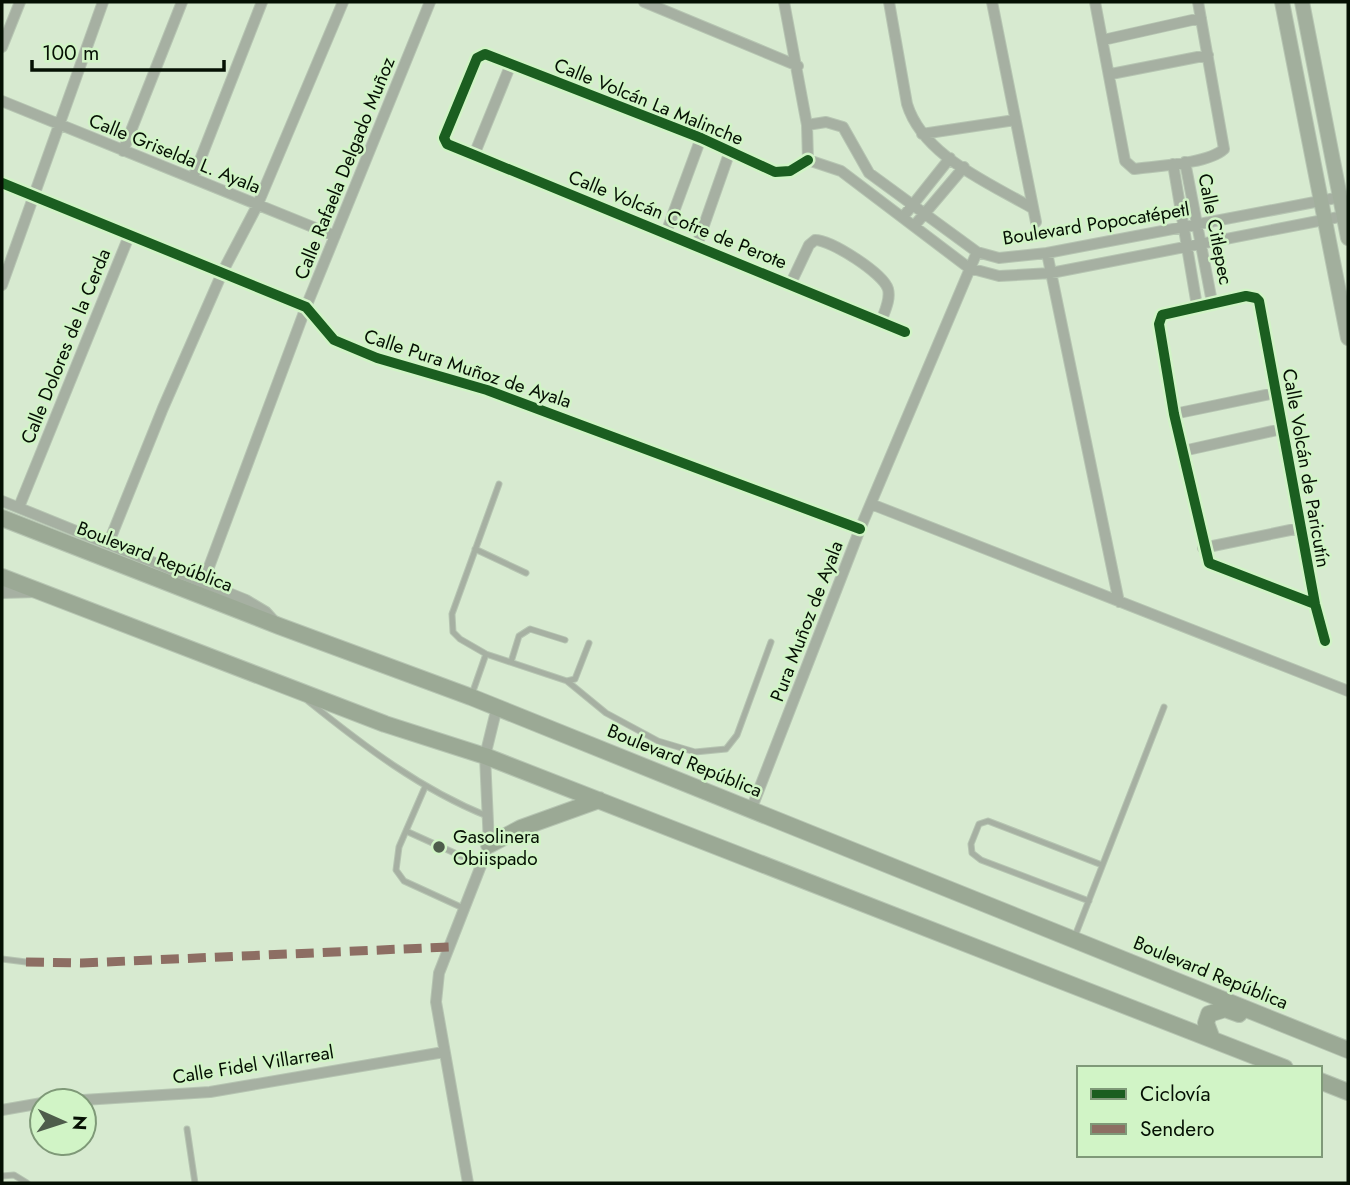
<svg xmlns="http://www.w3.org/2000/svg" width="1350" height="1185" viewBox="0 0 1350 1185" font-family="Jost,sans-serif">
<rect width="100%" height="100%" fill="#d7ead0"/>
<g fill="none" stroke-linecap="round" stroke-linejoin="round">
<defs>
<path id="service" d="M 499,484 L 452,614 L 453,632 L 460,639 L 486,654 L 567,681 L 606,713 L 658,741 L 695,752 L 726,749 L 737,735 L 771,642
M 475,549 L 526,573
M 511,662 L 519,636 L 530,629 L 565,640
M 567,681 L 575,679 L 589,643
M 472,694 L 486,654
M 308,701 C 364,746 420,789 487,816
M 425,787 L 399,847 L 396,870 L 404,881 L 463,908
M 406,831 L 481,865
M 1089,901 L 981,860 L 972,853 L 971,844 L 979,824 L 988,821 L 1102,865
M 1075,936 L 1164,707
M 2,959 L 26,962
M 187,1129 L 195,1183
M 2,1176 L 14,1175 L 27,1183"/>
<path id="minor" d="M 644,2 L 798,66
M 784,2 L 807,125 L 808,160
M 889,2 L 907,104 C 923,156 988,182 1032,208
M 992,2 L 1036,222
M 1095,2 L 1125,161 L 1134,169 C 1156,166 1208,164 1224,149 L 1198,2
M 1103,40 L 1201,18
M 2,47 L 20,2
M 1111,74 L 1208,55
M 2,101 L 335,236
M 807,125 L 826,122 L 843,127 L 869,173 L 977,252 L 999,258 L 1047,253 L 1341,197
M 922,134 L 1015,120
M 123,151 L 182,2
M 474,155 L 511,64
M 808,160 L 790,171 L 775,172 L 701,138 L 485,54 L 477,58 L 444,138 L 447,144 L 474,155 L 905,332
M 808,160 L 841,171 L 969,268 L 999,276 L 1051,273 L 1344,216
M 1185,162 L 1212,302
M 1173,164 L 1197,306
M 193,178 L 262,2
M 2,183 L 306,307 L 334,340 L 377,358 L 487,390 L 860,529
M 903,217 L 950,158
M 914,226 L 964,167
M 666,233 L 701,138
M 697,245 L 730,151
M 1047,253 L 1119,602
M 791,283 L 809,245 L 815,240 C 831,240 883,273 888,289 C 891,300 884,312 881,322
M 2,285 L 103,2
M 1174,414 L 1275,393
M 1183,451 L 1282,429
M 2,501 L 246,600 L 266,612 L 276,623
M 871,504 L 1348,691
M 19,507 L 129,236
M 109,542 L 163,408 L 223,271 L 257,206 L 343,2
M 1203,548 L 1300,528
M 203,583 L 306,307 L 430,2
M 1315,604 L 1209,563 L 1174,414 L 1159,324 L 1162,315 L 1246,296 L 1256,298 L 1259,301 L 1315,604 L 1325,641
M 751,810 L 860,529 L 977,252
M 67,1101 L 210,1092 L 444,1052
M 2,1110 L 42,1103
M 468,1183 L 436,1002 L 439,973 L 489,845 L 485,756 L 497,707"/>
<path id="tertiary" d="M 2,592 L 36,591"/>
<path id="secondary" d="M 1282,2 L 1348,338
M 1302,2 L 1348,238"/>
<path id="primary" d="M 2,518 L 279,626 L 471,697 L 1348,1050
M 2,577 L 385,724 L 485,756 L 1285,1068
M 489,845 L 521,828 L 599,800
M 1212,1039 L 1206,1023 L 1209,1014 L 1225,1009 L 1239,1014
M 1320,1081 L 1348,1092"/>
</defs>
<use href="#service" stroke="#b6c5b2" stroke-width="7"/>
<use href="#minor" stroke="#b6c5b2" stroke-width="12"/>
<use href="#tertiary" stroke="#b6c5b2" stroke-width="14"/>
<use href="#secondary" stroke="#b6c5b2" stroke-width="16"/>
<use href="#primary" stroke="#b6c5b2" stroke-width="18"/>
<use href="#service" stroke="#a6b0a2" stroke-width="5"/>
<use href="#minor" stroke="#a6b0a2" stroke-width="10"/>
<use href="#tertiary" stroke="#a6b0a2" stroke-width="12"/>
<use href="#secondary" stroke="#a2af9d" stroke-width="14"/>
<use href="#primary" stroke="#9ba995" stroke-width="16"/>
<path stroke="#8d6e63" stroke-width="9" stroke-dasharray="18 9" stroke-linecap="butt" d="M 26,962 L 82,963 L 449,947"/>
<defs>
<path id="cycleway" d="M 808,160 L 790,171 L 775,172 L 701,138 L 485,54 L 477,58 L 444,138 L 447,144 L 474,155 L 905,332
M 2,183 L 306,307 L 334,340 L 377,358 L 487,390 L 860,529
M 1315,604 L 1209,563 L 1174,414 L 1159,324 L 1162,315 L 1246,296 L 1256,298 L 1259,301 L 1315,604 L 1325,641"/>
</defs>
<use href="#cycleway" stroke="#d1f4c6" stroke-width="15"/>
<use href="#cycleway" stroke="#1b5e20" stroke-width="10"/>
</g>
<circle fill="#4e5c4b" stroke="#d1f4c6" stroke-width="2.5" cx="439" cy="847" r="7"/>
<g text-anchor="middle" stroke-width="5" stroke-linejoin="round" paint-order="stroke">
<g font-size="19" fill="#051003" stroke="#d1f4c6">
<text transform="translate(649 101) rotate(22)" y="7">Calle Volcán La Malinche</text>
<text transform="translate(175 153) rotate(22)" y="7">Calle Griselda L. Ayala</text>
<text transform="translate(344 168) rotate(-68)" y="7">Calle Rafaela Delgado Muñoz</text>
<text transform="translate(678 219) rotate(22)" y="7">Calle Volcán Cofre de Perote</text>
<text transform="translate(1096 223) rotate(-9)" y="7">Boulevard Popocatépetl</text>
<text transform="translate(1216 229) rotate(79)" y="7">Calle Citlepec</text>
<text transform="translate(65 346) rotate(-68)" y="7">Calle Dolores de la Cerda</text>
<text transform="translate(468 368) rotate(18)" y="7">Calle Pura Muñoz de Ayala</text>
<text transform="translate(1307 468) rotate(80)" y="7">Calle Volcán de Paricutín</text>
<text transform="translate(155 556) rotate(21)" y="7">Boulevard República</text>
<text transform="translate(806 621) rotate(-69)" y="7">Pura Muñoz de Ayala</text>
<text transform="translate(685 760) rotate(22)" y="7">Boulevard República</text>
<text transform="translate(1211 972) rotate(22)" y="7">Boulevard República</text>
<text transform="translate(253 1064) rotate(-9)" y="7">Calle Fidel Villarreal</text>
</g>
<g font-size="19" fill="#051003" stroke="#d1f4c6" text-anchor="start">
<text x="453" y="843">Gasolinera<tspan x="453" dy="22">Obiispado</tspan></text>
</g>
</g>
<rect width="1350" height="1185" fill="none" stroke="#051003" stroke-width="7"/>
<rect x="1077" y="1066" width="245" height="91" fill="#d1f4c6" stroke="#7f9978" stroke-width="2"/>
<rect x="1091" y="1089" width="35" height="10" fill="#1b5e20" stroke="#7f9978" stroke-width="2"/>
<text x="1140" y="1101" font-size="21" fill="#051003">Ciclovía</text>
<rect x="1091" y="1124" width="35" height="10" fill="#8d6e63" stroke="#7f9978" stroke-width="2"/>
<text x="1140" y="1136" font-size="21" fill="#051003">Sendero</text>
<g transform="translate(63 1122) rotate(93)"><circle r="33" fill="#d1f4c6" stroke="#7f9978" stroke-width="2"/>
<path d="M0-5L12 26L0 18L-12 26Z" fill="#4e5c4b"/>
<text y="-10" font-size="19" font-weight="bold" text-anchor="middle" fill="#051003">N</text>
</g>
<path d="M32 60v10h192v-10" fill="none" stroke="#051003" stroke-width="3.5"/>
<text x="42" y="60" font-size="21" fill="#051003" stroke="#d1f4c6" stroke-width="5" paint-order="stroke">100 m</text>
</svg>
